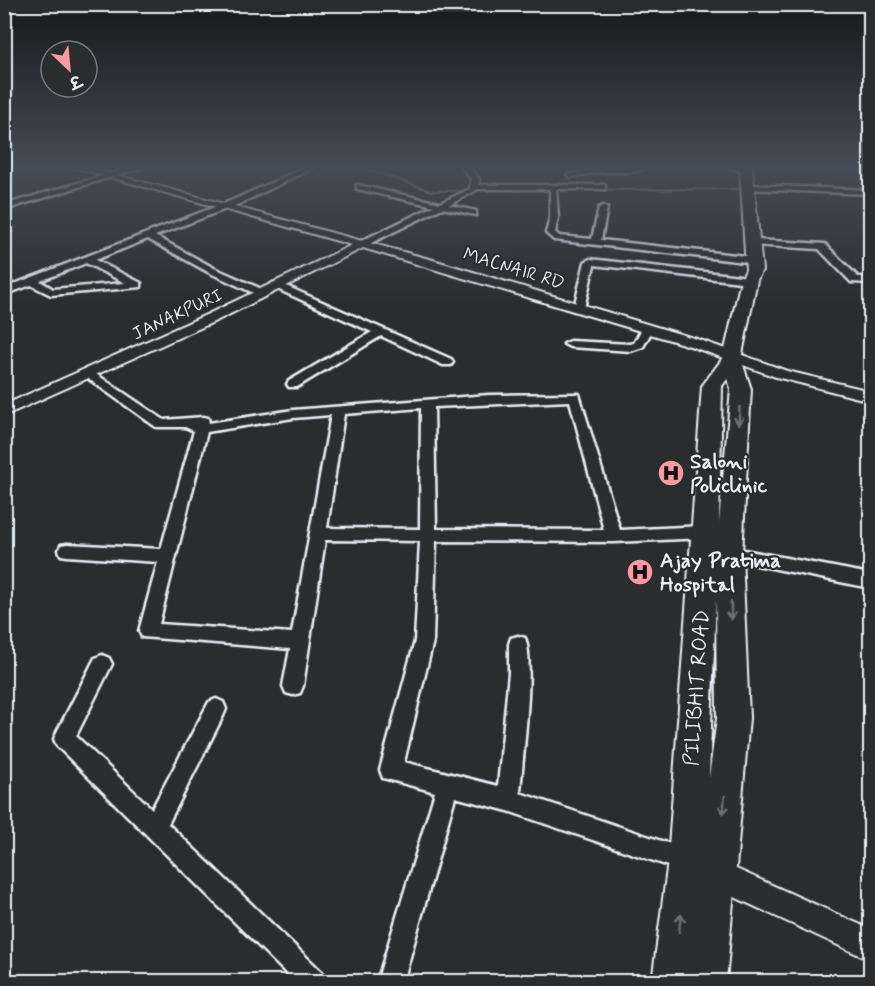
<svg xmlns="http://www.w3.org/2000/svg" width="875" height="986" viewBox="0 0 875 986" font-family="Mynerve,'Playpen Sans Deva',sans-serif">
<rect width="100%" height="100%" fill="#2a2d2e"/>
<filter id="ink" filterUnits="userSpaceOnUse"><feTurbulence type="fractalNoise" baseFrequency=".0167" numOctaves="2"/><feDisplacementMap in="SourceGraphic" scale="12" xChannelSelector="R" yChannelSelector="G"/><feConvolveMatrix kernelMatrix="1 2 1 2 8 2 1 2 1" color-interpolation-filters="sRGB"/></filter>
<g filter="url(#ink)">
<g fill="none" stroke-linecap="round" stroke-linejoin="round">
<path stroke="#989fa3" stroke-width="2" d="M 359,166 L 431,191 L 746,189"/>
<defs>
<path id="minor" d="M 136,166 L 146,166 L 4,210 L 4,205 Z
M 308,166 L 317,166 L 239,204 L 155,236 L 214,268 L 266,291 L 266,295 L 258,295 L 208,272 L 148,239 L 95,260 L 141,283 L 141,287 L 51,295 L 31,285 L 4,295 L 4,288 L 233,200 ZM 86,263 L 125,283 L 53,289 L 40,281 Z
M 461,166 L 468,166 L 479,179 L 478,185 L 605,185 L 605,189 L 556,189 L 558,218 L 555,232 L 559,236 L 592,239 L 599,208 L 603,206 L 607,208 L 601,240 L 754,257 L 759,260 L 754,263 L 554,240 L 546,233 L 550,218 L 550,189 L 478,189 L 449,205 L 476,211 L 476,215 L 442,208 L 365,246 L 359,246 L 359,242 L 434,206 L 357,189 L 357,185 L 440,203 L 470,189 L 471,179 Z
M 640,166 L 651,166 L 632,172 L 600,172 L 571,177 L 567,175 L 600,168 Z
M 720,166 L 734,166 L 751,170 L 747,172 Z
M 749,185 L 870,190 L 870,194 L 746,189 L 746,185 Z
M 753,240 L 825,244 L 858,277 L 870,277 L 870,283 L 851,282 L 819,249 L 750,245 L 750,241 Z
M 590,259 L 749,277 L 754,280 L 749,283 L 594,265 L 584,308 L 583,310 L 575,310 L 574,308 L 585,262 Z
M 277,282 L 451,359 L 453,362 L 451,365 L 443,365 L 381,336 L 297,387 L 289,387 L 287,384 L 289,381 L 372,332 L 273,287 L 273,283 Z
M 647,326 L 653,329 L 643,347 L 631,351 L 570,347 L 564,344 L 570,341 L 630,344 L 634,343 L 643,327 Z
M 90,370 L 164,420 L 203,417 L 208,418 L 209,423 L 293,410 L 489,395 L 579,394 L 620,530 L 705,526 L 711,528 L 713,532 L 711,536 L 705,538 L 614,542 L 436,541 L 433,641 L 404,762 L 498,786 L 509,673 L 509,644 L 511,638 L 518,636 L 525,638 C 535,662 522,762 520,793 L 694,852 L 698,860 L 694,868 L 686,872 L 508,811 L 455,797 L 403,982 L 377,982 L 435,792 L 383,778 L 380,770 L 415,641 L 420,541 L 325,540 L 303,686 L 300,693 L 293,695 L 286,693 L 283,686 L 290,649 L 142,637 L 139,631 L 158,562 L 67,556 L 61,555 L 59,550 L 61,545 L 67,544 L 161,549 L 194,431 L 185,427 L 156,427 L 86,377 L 86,371 ZM 570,401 L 604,530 L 436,529 L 434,407 ZM 421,408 L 420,529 L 327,528 L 344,414 ZM 331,415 L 292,633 L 159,624 L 207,432 L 293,418 Z
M 723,546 L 870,574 L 870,588 L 717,557 L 715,552 L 717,547 Z
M 102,655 L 109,658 L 112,664 L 76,736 L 152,809 L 209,702 L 216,699 L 223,702 L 226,709 L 223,716 L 168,824 L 323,973 L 327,982 L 295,982 L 57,746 L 54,739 L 57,732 L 95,658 Z"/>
<path id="tertiary" d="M 70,166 L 83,166 L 433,260 L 700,340 L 787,371 L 870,391 L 870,401 L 776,377 L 690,346 L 363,248 L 218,320 L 4,416 L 4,405 L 208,314 L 352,245 Z
M 714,859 L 870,929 L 870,960 L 704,883 L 700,873 L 704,863 Z"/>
<path id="trunk" d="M 740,166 L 752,166 L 762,270 L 757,280 L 741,359 L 751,389 L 742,554 L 749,718 L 726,982 L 652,982 L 668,861 L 702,386 L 723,358 L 741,280 L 746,270 ZM 728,378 L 731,389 L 719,523 L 722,386 ZM 716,599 L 717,718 L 709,778 Z"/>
</defs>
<use href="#minor" stroke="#e8f1f8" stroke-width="5"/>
<use href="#tertiary" stroke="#e8f1f8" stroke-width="4"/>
<use href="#trunk" stroke="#e8f1f8" stroke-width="4"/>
<use href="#minor" fill="#2a2d2e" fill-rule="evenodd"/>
<use href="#tertiary" fill="#2a2d2e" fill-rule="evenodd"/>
<use href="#trunk" fill="#2a2d2e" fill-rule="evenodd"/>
</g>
<defs><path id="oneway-shaft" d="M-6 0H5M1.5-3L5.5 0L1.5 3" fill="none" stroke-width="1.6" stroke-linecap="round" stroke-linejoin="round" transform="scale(1.5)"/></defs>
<g stroke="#6c7275">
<use href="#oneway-shaft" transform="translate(739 416) rotate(94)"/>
<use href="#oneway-shaft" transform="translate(731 611) rotate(89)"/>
<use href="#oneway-shaft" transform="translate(724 805) rotate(95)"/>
<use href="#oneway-shaft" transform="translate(680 923) rotate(-83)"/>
</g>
</g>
<linearGradient id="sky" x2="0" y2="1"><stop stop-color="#171919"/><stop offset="0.55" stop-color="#444c57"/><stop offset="1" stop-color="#444c57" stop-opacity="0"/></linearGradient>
<rect width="875" height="304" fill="url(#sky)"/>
<defs>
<symbol id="hospital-disc" viewBox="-11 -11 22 22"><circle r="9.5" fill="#ff9aa2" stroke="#2a2d2e"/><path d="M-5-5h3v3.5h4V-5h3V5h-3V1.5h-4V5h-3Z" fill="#111"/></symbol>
</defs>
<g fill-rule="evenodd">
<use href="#hospital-disc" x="656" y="458" width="30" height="30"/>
<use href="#hospital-disc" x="625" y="557" width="30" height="30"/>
</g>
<g text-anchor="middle" stroke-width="4.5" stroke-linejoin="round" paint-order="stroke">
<g font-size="18" fill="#e8f1f8" stroke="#2a2d2e">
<text transform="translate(514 268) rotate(17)" y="6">MACNAIR RD</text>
<text transform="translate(177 314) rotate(-25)" y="6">JANAKPURI</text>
</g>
<g font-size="21" font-weight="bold" fill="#e8f1f8" stroke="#2a2d2e" text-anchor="start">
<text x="690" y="468">Saloni<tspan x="690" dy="24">Policlinic</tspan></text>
<text x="660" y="567">Ajay Pratima<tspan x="660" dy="24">Hospital</tspan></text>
</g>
<g font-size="21" fill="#e8f1f8" stroke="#2a2d2e">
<text transform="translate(696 688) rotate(-86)" y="7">PILIBHIT ROAD</text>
</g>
</g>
<rect width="875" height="986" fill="none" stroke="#2a2d2e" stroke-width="24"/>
<rect x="12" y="12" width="851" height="962" fill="none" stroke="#e8f1f8" stroke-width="2" filter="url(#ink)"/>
<g transform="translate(69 69) rotate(154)"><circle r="28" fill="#2a2d2e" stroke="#767b7f" stroke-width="1.5"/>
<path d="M0-4.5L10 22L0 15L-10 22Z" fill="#ff9aa2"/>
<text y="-9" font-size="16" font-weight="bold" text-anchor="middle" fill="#e8f1f8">उ</text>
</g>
</svg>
